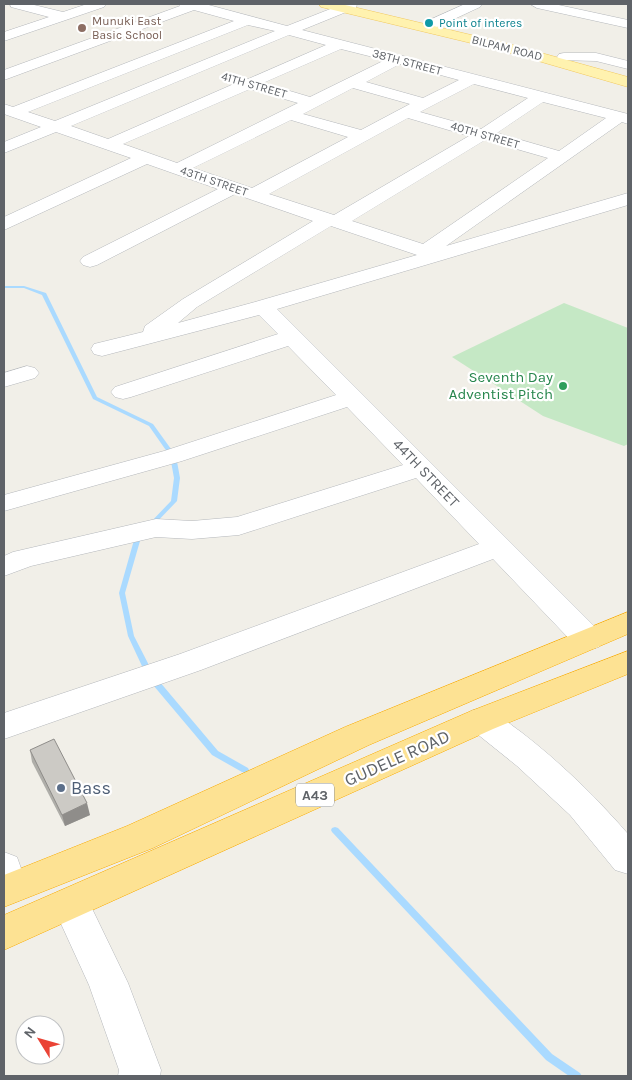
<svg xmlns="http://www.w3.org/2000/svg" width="632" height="1080" viewBox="0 0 632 1080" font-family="Karla,sans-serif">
<rect width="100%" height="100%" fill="#f1efe8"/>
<path fill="#c5e8c5" d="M 564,303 L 628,328 L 628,444 L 624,446 L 543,416 L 452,357 Z"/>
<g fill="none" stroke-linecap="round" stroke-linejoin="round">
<path fill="#aadaff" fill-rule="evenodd" d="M 4,286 L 24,286 L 46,293 L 97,397 L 153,424 L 176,456 L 180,478 L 177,501 L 153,526 L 149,526 L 148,525 L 171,501 L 174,478 L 170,456 L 149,426 L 93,399 L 42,295 L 24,288 L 4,288 Z
M 141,534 L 144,536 L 140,541 L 125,593 L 134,636 L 154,675 L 218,751 L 248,768 L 249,770 L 248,772 L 245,773 L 242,772 L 212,755 L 148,679 L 128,636 L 119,593 L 134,540 L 139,535 Z
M 335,827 L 338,828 L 552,1054 L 580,1073 L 582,1076 L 569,1076 L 546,1060 L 332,832 L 331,830 L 332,828 Z"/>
<defs>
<path id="minor" d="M 10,4 L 30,4 L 63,12 L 87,4 L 106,4 L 104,7 L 4,41 L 4,32 L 49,17 L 11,7 Z
M 179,4 L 205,4 L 287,26 L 343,4 L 357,4 L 356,8 L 302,30 L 628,114 L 628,124 L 622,122 L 446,246 L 628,193 L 628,205 L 277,309 L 599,631 L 603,639 L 599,647 L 588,650 L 577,647 L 493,559 L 201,670 L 4,739 L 4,713 L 180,654 L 479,544 L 416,478 L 239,535 L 192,539 L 156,537 L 31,566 L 4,576 L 4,556 L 13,552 L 156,519 L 192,521 L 237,517 L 403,465 L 347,407 L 182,461 L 4,511 L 4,495 L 164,451 L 336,395 L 288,346 L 131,397 L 123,399 L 115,397 L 111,392 L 115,387 L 278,334 L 259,315 L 102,356 L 94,354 L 91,349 L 94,344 L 143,332 L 145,326 L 183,299 L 313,221 L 235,194 L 97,265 L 90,267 L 83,265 L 80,261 L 83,257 L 218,189 L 147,164 L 4,230 L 4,217 L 131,158 L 56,132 L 4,153 L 4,142 L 41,127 L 4,114 L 4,104 L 13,107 L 234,21 L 194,10 L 4,80 L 4,70 L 180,6 ZM 248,25 L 275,31 L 55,121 L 28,112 ZM 289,35 L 326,45 L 248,79 L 238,79 L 236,83 L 108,139 L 71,126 ZM 341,49 L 385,60 L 310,97 L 263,83 ZM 400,64 L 459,80 L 423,98 L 366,82 ZM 474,84 L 528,98 L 481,129 L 420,112 ZM 353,88 L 410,104 L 361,130 L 303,114 ZM 250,89 L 298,103 L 177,163 L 123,144 ZM 543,102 L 606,118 L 559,151 L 497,133 ZM 408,118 L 469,136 L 334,215 L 269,194 ZM 291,120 L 348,137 L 252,188 L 193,168 ZM 485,140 L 548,158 L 423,244 L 352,221 ZM 331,226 L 417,255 L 255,302 L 178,323 L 197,307 Z
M 465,4 L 482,4 L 480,7 L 435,28 L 425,28 L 423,25 L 425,22 Z
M 530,4 L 554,4 L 628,20 L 628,28 L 537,8 Z
M 564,53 L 596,53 L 628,61 L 628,69 L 596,61 L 559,60 L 557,57 L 559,54 Z
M 27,366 L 35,368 L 39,373 L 35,378 L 4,387 L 4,373 Z
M 482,708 C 497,712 508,723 521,732 C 561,763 595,796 628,834 L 628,874 L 615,870 L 570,815 L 517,766 L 471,729 L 466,720 L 471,711 Z
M 4,852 L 17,857 L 28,888 L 23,899 L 10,904 L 4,902 Z
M 71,887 L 84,892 L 128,983 L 161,1070 L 160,1076 L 118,1076 L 119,1070 L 89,985 L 52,904 L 58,892 Z"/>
<path id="major" d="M 319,4 L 341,4 L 509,44 L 628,77 L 628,87 L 500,50 L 321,7 Z"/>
<path id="highway" d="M 628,612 L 628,634 L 369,745 L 153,848 L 4,907 L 4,875 L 127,826 L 345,727 Z
M 628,651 L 628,674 L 493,729 L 4,950 L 4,915 L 471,711 Z"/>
</defs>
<use href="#minor" stroke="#b5b8bc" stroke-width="1"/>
<use href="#major" stroke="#f2c960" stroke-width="1"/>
<use href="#highway" stroke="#f9ab00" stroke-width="1"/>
<use href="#minor" fill="#fff" fill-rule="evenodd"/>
<use href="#major" fill="#fff2af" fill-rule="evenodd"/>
<use href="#highway" fill="#fde293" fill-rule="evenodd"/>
</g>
<path fill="#afaea9" d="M 30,750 L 90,815 L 65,826 L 32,762 Z"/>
<path fill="#8f8d8a" d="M 87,803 L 90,815 L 65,826 L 62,815 Z"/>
<path fill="#cccac5" stroke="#8f8d8a" d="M 54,739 L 87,803 L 62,815 L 30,750 Z"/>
<circle fill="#0f9aa8" stroke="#fff" stroke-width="2" cx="429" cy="23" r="5"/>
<circle fill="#8d6e63" stroke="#fff" stroke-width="2" cx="82" cy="28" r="5"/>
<circle fill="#2e9e5b" stroke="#fff" stroke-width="2" cx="563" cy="386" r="5"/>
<circle fill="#5c6f8a" stroke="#fff" stroke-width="2" cx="61" cy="788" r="5"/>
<g text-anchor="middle" stroke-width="4.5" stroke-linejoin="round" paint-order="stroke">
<g font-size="12" fill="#785e54" stroke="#fff" text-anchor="start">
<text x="92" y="25">Munuki East<tspan x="92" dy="14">Basic School</tspan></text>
</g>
<g font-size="12" fill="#0d838f" stroke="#fff" text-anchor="start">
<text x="439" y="27">Point of interes</text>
</g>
<g font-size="12" fill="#5f6368" stroke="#fff">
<text transform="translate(507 48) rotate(14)" y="4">BILPAM ROAD</text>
<text transform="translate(407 62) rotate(15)" y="4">38TH STREET</text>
<text transform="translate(254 85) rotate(16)" y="4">41TH STREET</text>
<text transform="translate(485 135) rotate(16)" y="4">40TH STREET</text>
<text transform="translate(214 181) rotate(19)" y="4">43TH STREET</text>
</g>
<rect fill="#fff" stroke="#8f9295" stroke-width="1" x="296" y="783.5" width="38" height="23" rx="4"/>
<g font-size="14" font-weight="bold" fill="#5f6368">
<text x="315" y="800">A43</text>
</g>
<g font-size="15" fill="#27864d" stroke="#fff" text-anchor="end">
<text x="553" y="382">Seventh Day<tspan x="553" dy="17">Adventist Pitch</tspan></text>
</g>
<g font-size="15" fill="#5f6368" stroke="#fff">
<text transform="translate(426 473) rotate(46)" y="5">44TH STREET</text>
</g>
<g font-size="18" fill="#5f6368" stroke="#fff">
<text transform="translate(397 758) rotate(-24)" y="6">GUDELE ROAD</text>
</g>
<g font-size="18" fill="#4e5e75" stroke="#fff" text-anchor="start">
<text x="71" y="794">Bass</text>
</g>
</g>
<rect width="632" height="1080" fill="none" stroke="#5f6368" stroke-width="10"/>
<g transform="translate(40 1040) rotate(307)"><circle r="24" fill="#ffffff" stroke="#bfc1c3"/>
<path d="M0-4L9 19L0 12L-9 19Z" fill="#ea4335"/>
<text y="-8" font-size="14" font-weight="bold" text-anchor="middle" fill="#5f6368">N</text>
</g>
</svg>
